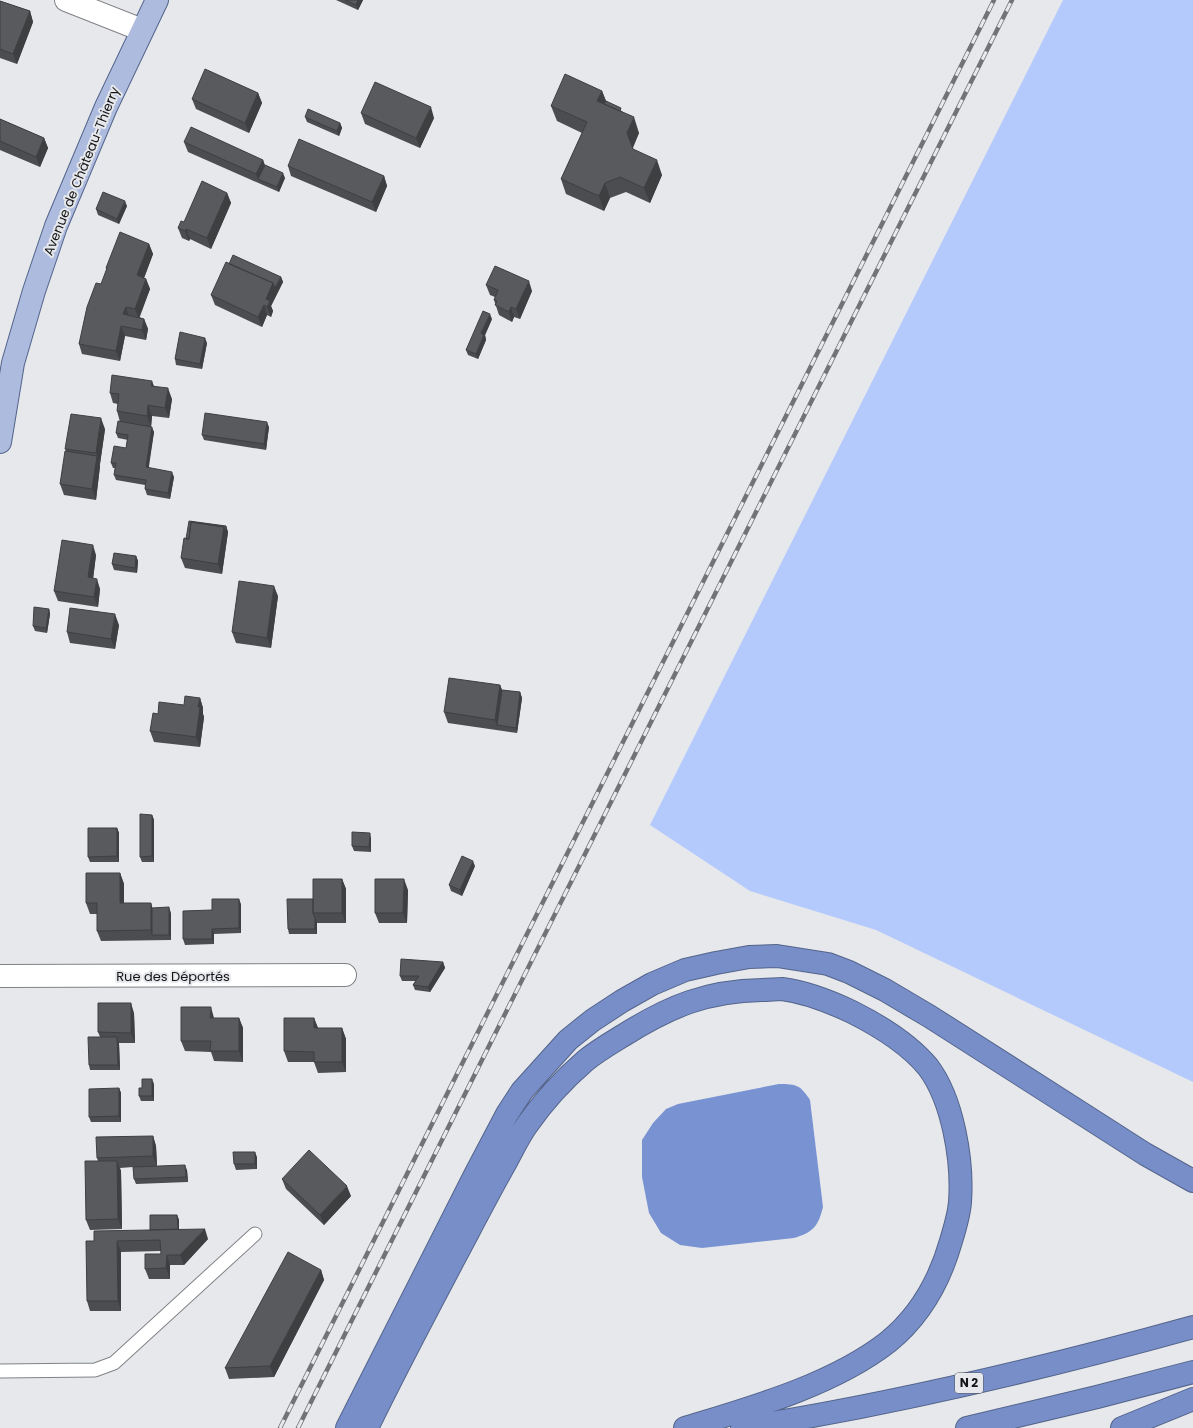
<svg xmlns="http://www.w3.org/2000/svg" width="1193" height="1428" viewBox="0 0 1193 1428" font-family="Poppins,sans-serif">
<rect width="100%" height="100%" fill="#e6e8ec"/>
<path fill="#b5cafc" d="M 1063,0 L 1193,0 L 1193,1082 L 876,930 L 750,891 L 650,825 Z"/>
<path fill="#7992d2" d="M 779,1084 C 797,1084 800,1085 810,1100 L 823,1207 C 818,1227 813,1232 794,1238 L 702,1248 L 680,1245 L 661,1233 L 649,1213 L 642,1177 L 642,1140 L 653,1123 L 666,1109 L 678,1104 Z"/>
<g fill="none" stroke-linecap="round" stroke-linejoin="round">
<defs>
<path id="lane" d="M 0,1371 L 95,1370 L 114,1363 L 255,1234"/>
<path id="street" d="M 66,0 L 142,30
M 0,976 L 345,975"/>
<path id="primary" d="M 0,442 L 13,363 L 34,291 L 56,226 L 106,107 L 157,0"/>
<path id="highway" d="M 347,1428 L 475,1175 L 507,1114 L 522,1091 L 568,1040 L 593,1020 L 622,1001 L 652,984 L 685,970 L 716,963 L 749,957 L 777,956 L 828,964 L 849,972 L 885,990 L 929,1016 L 1145,1154 L 1193,1181
M 367,1428 C 395,1370 426,1312 456,1255 C 473,1223 489,1192 507,1160 C 513,1149 519,1136 527,1125 C 543,1102 563,1080 585,1061 C 597,1051 611,1043 624,1035 C 670,1006 707,991 762,990 C 769,990 776,989 782,989 C 806,992 831,1002 852,1012 C 880,1026 908,1043 928,1067 C 953,1100 963,1161 960,1202 C 959,1215 955,1228 951,1241 C 940,1280 920,1316 888,1342 C 833,1385 751,1408 685,1428
M 742,1428 C 894,1404 1045,1368 1193,1327
M 967,1428 L 1097,1397 L 1193,1372
M 1122,1428 L 1193,1399"/>
</defs>
<use href="#lane" stroke="#818286" stroke-width="15"/>
<use href="#street" stroke="#818286" stroke-width="24"/>
<use href="#primary" stroke="#54648a" stroke-width="24"/>
<use href="#highway" stroke="#54648a" stroke-width="24"/>
<use href="#lane" stroke="#fff" stroke-width="13"/>
<use href="#street" stroke="#fff" stroke-width="22"/>
<use href="#primary" stroke="#adbbdf" stroke-width="22"/>
<use href="#highway" stroke="#778ec9" stroke-width="22"/>
<defs>
<path id="rail" d="M 280,1428 L 994,0
M 298,1428 L 1012,0"/>
</defs>
<use href="#rail" stroke="#727375" stroke-width="4.5"/>
<use href="#rail" stroke="#e6e8ec" stroke-width="3" stroke-dasharray="9" stroke-linecap="butt"/>
</g>
<path fill="#4c4d50" d="M 336,0 L 363,0 L 358,10 Z
M 0,1 L 30,11 L 33,22 L 17,64 L 0,58 Z
M 602,91 L 606,101 L 623,112 L 639,133 L 633,148 L 633,149 L 662,175 L 650,203 L 626,192 L 610,198 L 604,211 L 566,194 L 561,179 L 582,133 L 557,121 L 551,106 Z
M 258,93 L 262,103 L 249,133 L 196,109 L 192,99 Z
M 361,113 L 434,118 L 420,148 L 365,124 Z
M 305,117 L 340,123 L 342,128 L 339,136 L 307,122 Z
M 0,119 L 44,138 L 48,148 L 40,167 L 0,150 Z
M 184,142 L 263,160 L 265,165 L 285,178 L 279,192 L 188,152 Z
M 288,166 L 384,176 L 387,186 L 376,212 L 291,176 Z
M 227,193 L 231,203 L 211,249 L 190,239 L 189,241 L 182,238 L 178,228 L 184,222 Z
M 127,206 L 119,224 L 98,215 L 96,209 Z
M 149,244 L 153,254 L 144,278 L 146,279 L 150,289 L 139,317 L 144,319 L 148,329 L 146,340 L 125,336 L 120,361 L 82,354 L 79,344 L 107,270 L 106,268 Z
M 229,264 L 281,277 L 283,282 L 271,306 L 273,311 L 271,317 L 267,315 L 262,327 L 215,305 L 211,295 Z
M 486,285 L 532,291 L 520,319 L 514,317 L 512,322 L 499,315 L 494,300 L 495,297 L 490,295 Z
M 492,319 L 485,335 L 486,340 L 478,359 L 468,355 L 466,350 Z
M 207,343 L 202,369 L 176,365 L 175,359 Z
M 154,386 L 172,399 L 169,418 L 152,416 L 151,427 L 154,432 L 148,468 L 174,477 L 170,499 L 147,495 L 145,489 L 145,485 L 116,480 L 114,475 L 115,468 L 113,468 L 111,463 L 126,448 L 128,440 L 118,438 L 116,433 L 120,422 L 117,411 L 118,404 L 113,403 L 110,393 Z
M 269,427 L 266,450 L 204,440 L 202,435 Z
M 105,429 L 100,464 L 100,466 L 96,500 L 64,495 L 60,484 L 66,451 L 65,449 Z
M 226,526 L 228,532 L 222,574 L 185,568 L 181,558 L 186,539 Z
M 96,555 L 93,578 L 100,589 L 98,607 L 58,601 L 54,591 Z
M 136,556 L 138,561 L 137,573 L 114,570 L 112,564 Z
M 278,596 L 271,648 L 236,643 L 232,632 Z
M 49,609 L 50,614 L 47,633 L 35,631 L 33,626 Z
M 119,625 L 115,649 L 70,643 L 67,632 Z
M 500,685 L 502,690 L 520,692 L 522,698 L 517,733 L 448,723 L 444,712 Z
M 200,698 L 203,708 L 203,714 L 204,717 L 200,747 L 154,742 L 150,731 L 158,714 L 184,705 Z
M 152,815 L 154,820 L 154,862 L 142,862 L 140,857 Z
M 117,828 L 119,833 L 119,862 L 90,862 L 88,857 Z
M 371,838 L 371,852 L 354,851 L 352,846 Z
M 475,866 L 462,896 L 451,891 L 449,885 Z
M 120,873 L 124,884 L 124,903 L 151,903 L 152,908 L 171,913 L 171,940 L 101,941 L 97,931 L 97,914 L 90,914 L 86,903 Z
M 342,879 L 346,889 L 346,923 L 317,923 L 317,934 L 289,934 L 288,929 L 313,899 Z
M 408,890 L 407,923 L 379,923 L 375,913 Z
M 241,904 L 241,933 L 214,934 L 214,944 L 185,945 L 183,939 L 212,910 Z
M 443,962 L 445,968 L 430,992 L 415,990 L 413,985 L 416,981 L 402,981 L 400,976 Z
M 134,1013 L 135,1043 L 119,1043 L 120,1070 L 90,1070 L 89,1065 L 100,1037 L 98,1032 Z
M 214,1018 L 239,1018 L 243,1028 L 243,1062 L 214,1061 L 211,1052 L 185,1051 L 181,1041 Z
M 314,1018 L 318,1028 L 342,1028 L 346,1039 L 346,1072 L 318,1073 L 314,1062 L 288,1062 L 284,1051 Z
M 154,1084 L 154,1101 L 141,1101 L 139,1096 L 142,1088 Z
M 119,1088 L 121,1093 L 121,1122 L 91,1122 L 89,1117 Z
M 153,1136 L 156,1146 L 157,1166 L 187,1170 L 188,1182 L 136,1184 L 134,1179 L 133,1167 L 120,1168 L 121,1171 L 122,1229 L 90,1230 L 86,1220 L 98,1161 L 97,1158 Z
M 257,1157 L 257,1169 L 236,1170 L 234,1164 Z
M 282,1179 L 351,1196 L 324,1225 L 286,1189 Z
M 177,1215 L 179,1220 L 179,1230 L 208,1239 L 184,1265 L 170,1265 L 170,1279 L 149,1279 L 145,1269 L 161,1254 L 161,1251 L 121,1252 L 121,1311 L 90,1311 L 87,1301 L 94,1241 L 151,1230 Z
M 321,1270 L 324,1280 L 274,1377 L 229,1379 L 225,1368 Z"/>
<path fill="#3e3f41" d="M 358,0 L 363,0 L 358,10 L 356,5 Z
M 30,11 L 33,22 L 17,64 L 13,54 Z
M 602,91 L 608,106 L 597,101 Z
M 258,93 L 262,103 L 249,133 L 245,123 Z
M 431,107 L 434,118 L 420,148 L 416,138 Z
M 634,117 L 639,133 L 632,148 L 627,133 Z
M 340,123 L 342,128 L 339,136 L 337,131 Z
M 44,138 L 48,148 L 40,167 L 36,157 Z
M 263,160 L 266,170 L 258,179 L 256,174 Z
M 657,160 L 662,175 L 650,203 L 644,188 Z
M 283,173 L 285,178 L 279,192 L 277,187 Z
M 384,176 L 387,186 L 376,212 L 372,202 Z
M 605,183 L 610,198 L 604,211 L 599,196 Z
M 227,193 L 231,203 L 211,249 L 207,238 Z
M 125,201 L 127,206 L 119,224 L 117,219 Z
M 186,229 L 190,239 L 189,241 L 185,231 Z
M 149,244 L 153,254 L 141,286 L 137,275 Z
M 281,277 L 283,282 L 271,306 L 273,311 L 271,317 L 267,307 L 266,299 L 273,283 Z
M 146,279 L 150,289 L 139,319 L 135,309 Z
M 529,281 L 532,291 L 520,319 L 516,309 Z
M 264,305 L 267,315 L 262,327 L 258,317 Z
M 126,307 L 129,317 L 123,314 Z
M 511,307 L 514,317 L 512,322 L 509,312 Z
M 490,314 L 492,319 L 485,335 L 486,340 L 478,359 L 476,354 L 481,333 Z
M 144,319 L 148,329 L 146,340 L 142,330 Z
M 121,326 L 125,336 L 120,361 L 116,351 Z
M 205,338 L 207,343 L 202,369 L 200,364 Z
M 152,381 L 156,391 L 151,386 Z
M 168,388 L 172,399 L 169,418 L 165,408 Z
M 148,405 L 152,416 L 151,427 L 147,416 Z
M 101,418 L 105,429 L 100,464 L 96,453 Z
M 267,422 L 269,427 L 266,450 L 264,444 Z
M 152,427 L 154,432 L 148,473 L 146,467 Z
M 97,456 L 100,466 L 96,500 L 92,489 Z
M 172,472 L 174,477 L 170,499 L 168,493 Z
M 226,526 L 228,532 L 222,574 L 218,564 L 224,527 Z
M 93,545 L 96,555 L 92,588 L 88,577 Z
M 136,556 L 138,561 L 137,573 L 135,568 Z
M 97,579 L 100,589 L 98,607 L 94,597 Z
M 274,586 L 278,596 L 271,648 L 267,638 Z
M 49,609 L 50,614 L 47,633 L 46,628 Z
M 115,614 L 119,625 L 115,649 L 111,639 Z
M 500,685 L 504,695 L 497,725 L 495,720 Z
M 520,692 L 522,698 L 517,733 L 516,728 Z
M 200,698 L 203,708 L 203,714 L 204,717 L 200,747 L 196,737 L 198,707 Z
M 152,815 L 154,820 L 154,862 L 152,856 Z
M 117,828 L 119,833 L 119,862 L 117,856 Z
M 370,833 L 371,838 L 371,852 L 369,847 Z
M 473,861 L 475,866 L 462,896 L 460,890 Z
M 120,873 L 124,884 L 124,913 L 120,903 Z
M 342,879 L 346,889 L 346,923 L 342,913 Z
M 404,879 L 408,890 L 407,923 L 403,913 Z
M 239,899 L 241,904 L 241,933 L 239,928 Z
M 151,903 L 154,913 L 152,935 L 151,930 Z
M 169,907 L 171,913 L 171,940 L 169,935 Z
M 315,918 L 317,923 L 317,934 L 315,929 Z
M 212,929 L 214,934 L 214,944 L 212,939 Z
M 443,962 L 445,968 L 430,992 L 428,987 Z
M 131,1003 L 134,1013 L 135,1043 L 131,1033 Z
M 211,1007 L 214,1018 L 210,1018 Z
M 239,1018 L 243,1028 L 243,1062 L 239,1051 Z
M 314,1018 L 318,1028 L 314,1028 Z
M 342,1028 L 346,1039 L 346,1072 L 342,1062 Z
M 117,1037 L 119,1043 L 120,1070 L 118,1065 Z
M 152,1079 L 154,1084 L 154,1101 L 152,1096 Z
M 119,1088 L 121,1093 L 121,1122 L 119,1116 Z
M 153,1136 L 156,1146 L 157,1166 L 153,1156 Z
M 255,1152 L 257,1157 L 257,1169 L 255,1164 Z
M 117,1161 L 121,1171 L 122,1229 L 118,1219 Z
M 185,1165 L 187,1170 L 188,1182 L 186,1177 Z
M 347,1186 L 351,1196 L 324,1225 L 320,1215 Z
M 177,1215 L 179,1220 L 179,1234 L 178,1229 Z
M 205,1229 L 208,1239 L 184,1265 L 180,1255 Z
M 117,1241 L 121,1252 L 121,1311 L 118,1301 Z
M 167,1255 L 170,1265 L 170,1279 L 166,1268 Z
M 321,1270 L 324,1280 L 274,1377 L 270,1366 Z"/>
<path fill="#585a5d" stroke="#3e3f41" d="M 345,0 L 358,0 L 356,5 Z
M 0,1 L 30,11 L 13,54 L 0,49 Z
M 205,69 L 258,93 L 245,123 L 192,99 Z
M 565,74 L 602,91 L 597,101 L 634,117 L 627,133 L 633,149 L 657,160 L 644,188 L 620,177 L 605,183 L 599,196 L 561,179 L 587,122 L 551,106 Z
M 375,82 L 431,107 L 416,138 L 361,113 Z
M 606,101 L 621,108 L 620,111 L 604,104 Z
M 308,109 L 340,123 L 337,131 L 305,117 Z
M 0,119 L 44,138 L 36,157 L 0,141 Z
M 191,127 L 263,160 L 256,174 L 184,142 Z
M 299,139 L 384,176 L 372,202 L 288,166 Z
M 265,165 L 283,173 L 277,187 L 258,179 Z
M 202,181 L 227,193 L 207,238 L 186,229 L 185,231 L 178,228 L 181,221 L 184,222 Z
M 103,192 L 125,201 L 117,219 L 96,209 Z
M 120,232 L 149,244 L 137,275 L 146,279 L 135,309 L 126,307 L 123,314 L 144,319 L 142,330 L 121,326 L 116,351 L 79,344 L 87,307 L 96,283 L 101,284 L 107,268 L 106,268 Z
M 233,255 L 281,277 L 275,288 L 273,283 L 229,264 Z
M 226,262 L 273,283 L 266,299 L 270,301 L 267,307 L 264,305 L 258,317 L 211,295 Z
M 495,266 L 529,281 L 516,309 L 511,307 L 509,312 L 495,305 L 497,301 L 494,300 L 498,290 L 486,285 Z
M 483,311 L 490,314 L 481,333 L 484,335 L 476,354 L 466,350 Z
M 180,332 L 205,338 L 200,364 L 175,359 Z
M 112,375 L 152,381 L 151,386 L 168,388 L 165,408 L 148,405 L 147,416 L 117,411 L 119,394 L 110,393 Z
M 205,413 L 267,422 L 264,444 L 202,435 Z
M 71,414 L 101,418 L 96,453 L 65,449 Z
M 118,421 L 152,427 L 146,467 L 172,472 L 168,493 L 145,489 L 146,480 L 114,475 L 116,463 L 111,463 L 114,446 L 126,448 L 128,435 L 116,433 Z
M 65,451 L 97,456 L 92,489 L 60,484 Z
M 189,521 L 226,526 L 226,532 L 224,527 L 191,522 L 189,539 L 186,539 Z
M 191,522 L 224,527 L 218,564 L 181,558 L 184,538 L 189,539 Z
M 62,540 L 93,545 L 88,577 L 97,579 L 94,597 L 54,591 Z
M 114,553 L 136,556 L 135,568 L 112,564 Z
M 239,581 L 274,586 L 267,638 L 232,632 Z
M 34,607 L 49,609 L 46,628 L 33,626 Z
M 70,608 L 115,614 L 111,639 L 67,632 Z
M 449,678 L 500,685 L 495,720 L 444,712 Z
M 502,690 L 520,692 L 516,728 L 497,725 Z
M 185,696 L 200,698 L 198,707 L 200,707 L 196,737 L 150,731 L 153,713 L 158,714 L 159,702 L 184,705 Z
M 140,814 L 152,815 L 152,856 L 140,857 Z
M 88,828 L 117,828 L 117,856 L 88,857 Z
M 352,832 L 370,833 L 369,847 L 352,846 Z
M 462,856 L 473,861 L 460,890 L 449,885 Z
M 86,873 L 120,873 L 120,903 L 151,903 L 151,930 L 97,931 L 97,903 L 86,903 Z
M 313,879 L 342,879 L 342,913 L 313,913 Z
M 375,879 L 404,879 L 403,913 L 375,913 Z
M 212,899 L 239,899 L 239,928 L 212,929 L 212,939 L 183,939 L 183,911 L 212,910 Z
M 287,899 L 313,899 L 313,913 L 315,918 L 315,929 L 288,929 Z
M 169,907 L 169,935 L 152,935 L 152,908 Z
M 401,959 L 443,962 L 428,987 L 413,985 L 419,976 L 400,976 Z
M 98,1003 L 131,1003 L 131,1033 L 98,1032 Z
M 181,1007 L 211,1007 L 210,1018 L 239,1018 L 239,1051 L 210,1051 L 211,1041 L 181,1041 Z
M 284,1018 L 314,1018 L 314,1028 L 342,1028 L 342,1062 L 314,1062 L 314,1052 L 284,1051 Z
M 88,1037 L 117,1037 L 118,1065 L 89,1065 Z
M 142,1079 L 152,1079 L 152,1096 L 139,1096 L 139,1088 L 142,1088 Z
M 119,1088 L 119,1116 L 89,1117 L 89,1089 Z
M 153,1136 L 153,1156 L 97,1158 L 96,1137 Z
M 309,1150 L 347,1186 L 320,1215 L 282,1179 Z
M 233,1152 L 255,1152 L 255,1164 L 234,1164 Z
M 85,1161 L 117,1161 L 118,1219 L 86,1220 Z
M 185,1165 L 186,1177 L 134,1179 L 133,1167 Z
M 150,1215 L 177,1215 L 178,1229 L 150,1230 Z
M 205,1229 L 180,1255 L 167,1255 L 166,1268 L 145,1269 L 145,1254 L 161,1254 L 160,1240 L 117,1241 L 118,1301 L 87,1301 L 86,1241 L 94,1241 L 94,1231 Z
M 288,1252 L 321,1270 L 270,1366 L 225,1368 Z"/>
<g text-anchor="middle" stroke-width="4" stroke-linejoin="round" paint-order="stroke">
<rect fill="#e6e8ec" stroke="#535456" stroke-width="1" x="955" y="1373" width="28" height="20" rx="3"/>
<g font-size="12" font-weight="bold" fill="#141516">
<text x="969" y="1387">N 2</text>
</g>
<g font-size="13" fill="#141516" stroke="#e6e8ec">
<text transform="translate(81 171) rotate(-68)" y="5">Avenue de Château-Thierry</text>
<text x="173" y="981">Rue des Déportés</text>
</g>
</g>
</svg>
